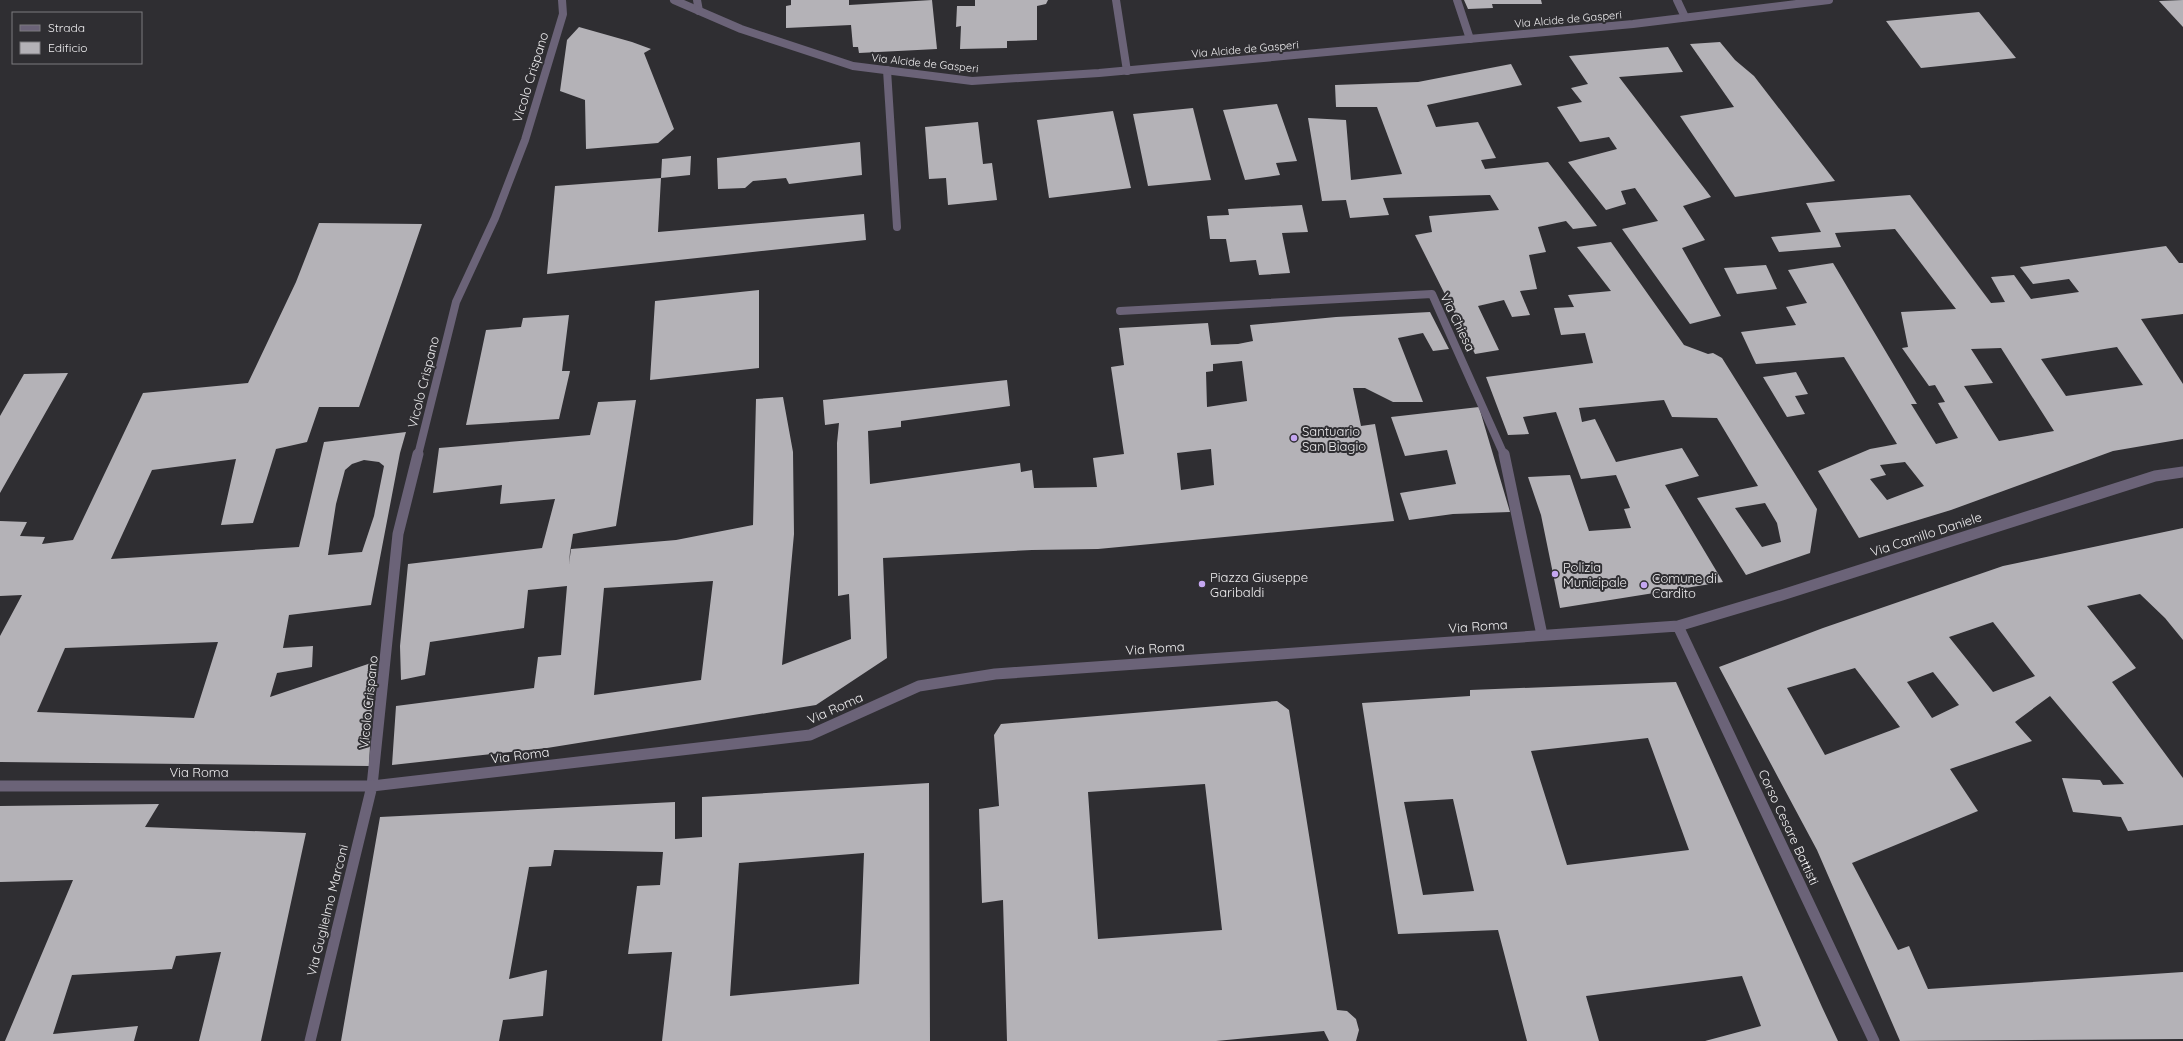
<svg xmlns="http://www.w3.org/2000/svg" width="2183" height="1041" viewBox="0 0 2183 1041" font-family="Quicksand,sans-serif">
<rect width="100%" height="100%" fill="#2f2e32"/>
<path fill="#b4b2b7" fill-rule="evenodd" d="M 791,0 L 849,0 L 849,5 L 932,0 L 937,49 L 859,53 L 858,47 L 853,47 L 851,25 L 786,28 L 786,6 L 791,5 Z
M 975,0 L 1048,0 L 1046,4 L 1037,6 L 1037,40 L 1007,41 L 1007,48 L 960,49 L 961,26 L 956,27 L 957,6 L 975,6 Z
M 1464,0 L 1541,0 L 1542,4 L 1492,4 L 1493,8 L 1468,9 Z
M 2183,0 L 2183,27 L 2159,1 Z
M 1979,12 L 2016,58 L 1921,68 L 1886,21 Z
M 579,27 L 632,42 L 651,49 L 644,53 L 674,129 L 658,143 L 586,149 L 585,100 L 560,91 L 567,40 Z
M 1720,42 L 1735,60 L 1754,76 L 1835,181 L 1735,197 L 1680,116 L 1734,107 L 1690,44 Z
M 1668,47 L 1683,72 L 1619,77 L 1711,197 L 1683,206 L 1705,240 L 1682,248 L 1721,316 L 1690,324 L 1622,229 L 1658,221 L 1635,188 L 1621,191 L 1626,204 L 1606,210 L 1568,162 L 1617,149 L 1609,137 L 1580,142 L 1557,107 L 1582,102 L 1571,88 L 1588,84 L 1569,56 Z
M 1511,64 L 1522,85 L 1427,105 L 1436,127 L 1478,122 L 1496,158 L 1481,160 L 1485,169 L 1548,162 L 1597,226 L 1573,229 L 1566,221 L 1538,227 L 1546,252 L 1529,255 L 1537,289 L 1520,291 L 1530,315 L 1512,317 L 1504,300 L 1478,306 L 1499,350 L 1475,354 L 1415,235 L 1432,232 L 1429,216 L 1499,210 L 1490,195 L 1383,198 L 1389,215 L 1350,218 L 1346,200 L 1322,201 L 1308,118 L 1346,120 L 1351,180 L 1402,174 L 1377,107 L 1336,107 L 1335,85 L 1418,82 Z
M 1277,104 L 1297,161 L 1276,163 L 1280,175 L 1245,180 L 1223,110 Z
M 1193,108 L 1211,180 L 1148,186 L 1133,114 Z
M 1113,111 L 1131,188 L 1049,198 L 1037,120 Z
M 978,122 L 983,164 L 992,163 L 997,200 L 948,205 L 946,178 L 929,179 L 925,127 Z
M 860,142 L 862,175 L 789,184 L 786,178 L 753,181 L 745,188 L 718,189 L 717,158 Z
M 691,156 L 690,175 L 661,178 L 662,159 Z
M 661,178 L 658,232 L 864,214 L 866,240 L 547,274 L 555,186 Z
M 1910,195 L 1991,303 L 2005,302 L 1991,277 L 2014,275 L 2031,299 L 2079,292 L 2069,279 L 2033,284 L 2020,267 L 2166,246 L 2179,263 L 2183,263 L 2183,314 L 2141,319 L 2183,384 L 2183,439 L 2113,451 L 1951,510 L 1859,538 L 1818,471 L 1870,449 L 1897,444 L 1844,357 L 1756,364 L 1741,332 L 1796,325 L 1786,307 L 1807,303 L 1788,270 L 1833,263 L 1917,404 L 1911,404 L 1936,444 L 1958,438 L 1938,403 L 1945,402 L 1935,385 L 1929,386 L 1902,348 L 1908,347 L 1901,312 L 1956,309 L 1895,229 L 1835,233 L 1841,247 L 1779,252 L 1771,237 L 1821,232 L 1806,203 ZM 2117,347 L 2143,385 L 2066,396 L 2041,359 ZM 2001,348 L 2054,431 L 1999,441 L 1964,386 L 1993,383 L 1971,349 ZM 1905,462 L 1924,486 L 1887,500 L 1870,479 L 1886,475 L 1880,465 Z
M 1302,205 L 1308,232 L 1282,233 L 1290,273 L 1259,275 L 1256,260 L 1230,262 L 1226,239 L 1210,239 L 1207,216 L 1229,215 L 1228,209 Z
M 319,223 L 422,224 L 359,407 L 319,407 L 307,442 L 276,449 L 253,523 L 221,525 L 236,459 L 152,470 L 111,559 L 299,547 L 324,442 L 406,432 L 400,453 L 371,605 L 289,615 L 283,648 L 313,646 L 312,667 L 277,673 L 270,697 L 374,662 L 369,766 L 0,762 L 0,636 L 22,595 L 0,596 L 0,521 L 27,522 L 20,536 L 45,537 L 42,544 L 73,540 L 143,393 L 248,383 L 296,282 ZM 364,460 L 379,462 L 384,466 L 374,516 L 362,552 L 328,555 L 336,504 L 345,470 L 352,464 ZM 218,642 L 194,718 L 37,712 L 65,648 Z
M 1611,242 L 1684,345 L 1708,354 L 1713,353 L 1722,358 L 1817,509 L 1810,553 L 1746,575 L 1697,498 L 1758,486 L 1717,418 L 1672,417 L 1664,400 L 1579,408 L 1582,422 L 1595,419 L 1616,462 L 1682,448 L 1699,476 L 1665,485 L 1723,582 L 1560,608 L 1541,515 L 1528,477 L 1570,475 L 1589,531 L 1631,528 L 1624,509 L 1630,508 L 1616,475 L 1581,479 L 1556,412 L 1523,417 L 1529,434 L 1508,435 L 1486,377 L 1593,363 L 1585,333 L 1561,335 L 1554,308 L 1574,307 L 1568,295 L 1611,291 L 1577,247 ZM 1765,503 L 1777,523 L 1781,542 L 1762,547 L 1735,508 Z
M 1766,265 L 1777,289 L 1737,294 L 1724,268 Z
M 759,290 L 759,368 L 650,380 L 655,301 Z
M 1430,312 L 1449,349 L 1433,351 L 1423,333 L 1398,338 L 1423,402 L 1393,402 L 1365,388 L 1353,388 L 1361,426 L 1375,424 L 1394,521 L 1098,549 L 1032,550 L 883,558 L 887,658 L 816,705 L 547,748 L 392,765 L 396,706 L 534,688 L 538,657 L 561,655 L 567,586 L 528,590 L 524,628 L 430,642 L 425,675 L 401,680 L 400,646 L 408,564 L 542,548 L 555,499 L 500,504 L 502,485 L 433,493 L 439,448 L 590,435 L 598,402 L 636,400 L 616,526 L 573,534 L 570,552 L 569,564 L 571,549 L 676,540 L 753,525 L 756,399 L 783,397 L 793,452 L 794,534 L 782,665 L 851,639 L 849,594 L 838,596 L 837,443 L 839,423 L 825,425 L 823,400 L 1007,380 L 1010,406 L 901,421 L 901,427 L 868,431 L 870,484 L 1020,463 L 1021,472 L 1032,470 L 1034,488 L 1097,487 L 1093,458 L 1124,454 L 1111,367 L 1124,365 L 1119,328 L 1208,323 L 1211,345 L 1238,344 L 1253,341 L 1250,325 L 1336,317 ZM 1242,361 L 1247,401 L 1207,407 L 1206,372 L 1213,371 L 1213,364 ZM 1211,449 L 1214,485 L 1181,490 L 1177,453 ZM 713,581 L 701,680 L 594,695 L 604,588 Z
M 569,315 L 562,371 L 570,371 L 559,419 L 466,425 L 486,330 L 521,327 L 523,318 Z
M 1796,372 L 1808,394 L 1795,396 L 1805,414 L 1787,417 L 1763,377 Z
M 68,373 L 0,493 L 0,416 L 24,374 Z
M 1479,407 L 1510,512 L 1453,514 L 1409,520 L 1400,493 L 1456,484 L 1447,450 L 1405,456 L 1391,417 Z
M 2183,528 L 2183,640 L 2165,618 L 2140,594 L 2087,606 L 2136,668 L 2112,682 L 2183,778 L 2183,825 L 2128,831 L 2121,817 L 2073,812 L 2062,778 L 2100,780 L 2103,785 L 2124,784 L 2050,696 L 2015,722 L 2032,741 L 1950,769 L 1978,811 L 1852,863 L 1898,950 L 1909,946 L 1928,989 L 2183,972 L 2183,1039 L 1900,1041 L 1817,850 L 1719,667 L 1823,628 L 2003,566 ZM 1993,622 L 2035,676 L 1993,692 L 1949,637 ZM 1855,668 L 1900,727 L 1825,755 L 1787,688 ZM 1933,672 L 1959,705 L 1932,718 L 1907,682 Z
M 1676,682 L 1822,1007 L 1838,1041 L 1705,1041 L 1761,1026 L 1742,976 L 1586,996 L 1599,1041 L 1527,1041 L 1498,930 L 1398,934 L 1362,703 L 1470,696 L 1470,690 ZM 1648,738 L 1689,850 L 1567,865 L 1531,751 ZM 1453,799 L 1474,891 L 1423,895 L 1404,802 Z
M 1277,701 L 1289,710 L 1337,1010 L 1347,1011 L 1356,1019 L 1359,1030 L 1356,1041 L 1329,1041 L 1324,1031 L 1216,1041 L 1007,1041 L 1003,900 L 982,903 L 979,809 L 999,806 L 994,735 L 1001,724 ZM 1205,784 L 1222,930 L 1098,939 L 1088,792 Z
M 929,783 L 930,1041 L 662,1041 L 672,952 L 628,954 L 637,886 L 660,885 L 663,852 L 554,850 L 551,866 L 529,867 L 509,979 L 547,970 L 543,1016 L 503,1020 L 499,1041 L 341,1041 L 380,817 L 675,802 L 675,839 L 702,837 L 702,797 ZM 864,853 L 859,984 L 730,996 L 739,863 Z
M 159,804 L 145,827 L 306,833 L 261,1041 L 199,1041 L 221,952 L 176,956 L 172,969 L 72,975 L 53,1034 L 138,1026 L 134,1041 L 5,1041 L 73,880 L 0,882 L 0,806 Z"/>
<g fill="none" stroke-linecap="round" stroke-linejoin="round">
<path stroke="#6b6378" stroke-width="8" d="M 697,0 L 699,11
M 1116,0 L 1127,71
M 1457,0 L 1470,39
M 1677,0 L 1685,17
M 887,70 L 897,227
M 1120,311 L 1432,294 L 1504,455
M 418,455 L 456,302 L 495,218 L 525,140 L 563,14 L 562,0"/>
<path stroke="#6b6378" stroke-width="11" d="M 1504,454 L 1542,635
M 372,786 L 398,534 L 418,454"/>
<path stroke="#6b6378" stroke-width="8" d="M 674,0 L 741,29 L 853,66 L 972,81 L 1099,73 L 1633,24 L 1829,0"/>
<path stroke="#6b6378" stroke-width="11" d="M 1678,626 L 1874,1041
M 0,786 L 372,786 L 810,735 L 919,686 L 995,674 L 1678,626 L 1782,595 L 2155,476 L 2183,472
M 310,1041 L 372,786"/>
</g>
<g fill="#c5a7f1" stroke="#2f2e32" stroke-width="1.5">
<circle cx="1294" cy="438" r="4"/>
<circle cx="1555" cy="574" r="4"/>
<circle cx="1202" cy="584" r="4"/>
<circle cx="1644" cy="585" r="4"/>
</g>
<g text-anchor="middle" stroke-width="4" stroke-linejoin="round" paint-order="stroke">
<g font-size="11" fill="#f0eff1" stroke="#2f2e32">
<text transform="translate(1568 19) rotate(-5)" y="4">Via Alcide de Gasperi</text>
<text transform="translate(1245 49) rotate(-5)" y="4">Via Alcide de Gasperi</text>
<text transform="translate(925 63) rotate(6)" y="4">Via Alcide de Gasperi</text>
</g>
<g font-size="13" fill="#f0eff1" stroke="#2f2e32">
<text transform="translate(530 77) rotate(-73)" y="5">Vicolo Crispano</text>
<text transform="translate(1458 322) rotate(64)" y="5">Via Chiesa</text>
<text transform="translate(423 382) rotate(-76)" y="5">Vicolo Crispano</text>
<text transform="translate(1926 534) rotate(-18)" y="5">Via Camillo Daniele</text>
<text transform="translate(1478 626) rotate(-4)" y="5">Via Roma</text>
<text transform="translate(1155 648) rotate(-4)" y="5">Via Roma</text>
<text transform="translate(368 702) rotate(-84)" y="5">Vicolo Crispano</text>
<text transform="translate(835 708) rotate(-24)" y="5">Via Roma</text>
<text transform="translate(520 755) rotate(-7)" y="5">Via Roma</text>
<text x="199" y="777">Via Roma</text>
<text transform="translate(1789 827) rotate(65)" y="5">Corso Cesare Battisti</text>
<text transform="translate(327 910) rotate(-76)" y="5">Via Guglielmo Marconi</text>
</g>
<g font-size="13" fill="#f0eff1" stroke="#2f2e32" text-anchor="start">
<text x="1302" y="436">Santuario<tspan x="1302" dy="15">San Biagio</tspan></text>
<text x="1563" y="572">Polizia<tspan x="1563" dy="15">Municipale</tspan></text>
<text x="1210" y="582">Piazza Giuseppe<tspan x="1210" dy="15">Garibaldi</tspan></text>
<text x="1652" y="583">Comune di<tspan x="1652" dy="15">Cardito</tspan></text>
</g>
</g>
<rect x="12" y="12" width="130" height="52" fill="#2f2e32" stroke="#7c7b7e"/>
<rect x="20" y="25" width="20" height="6" fill="#6b6378" stroke="#7c7b7e"/>
<text x="48" y="32" font-size="12" fill="#f0eff1">Strada</text>
<rect x="20" y="42" width="20" height="12" fill="#b4b2b7" stroke="#7c7b7e"/>
<text x="48" y="52" font-size="12" fill="#f0eff1">Edificio</text>
</svg>
